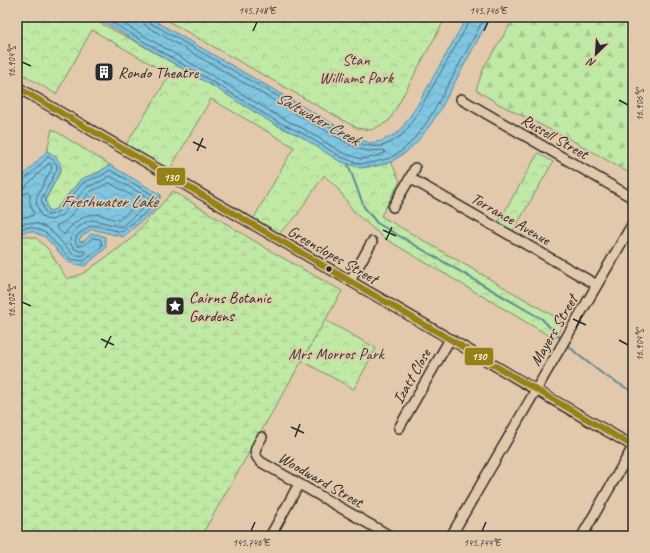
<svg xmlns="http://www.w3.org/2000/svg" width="650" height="553" viewBox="0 0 650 553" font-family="Caveat,sans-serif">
<defs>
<pattern id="forest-firs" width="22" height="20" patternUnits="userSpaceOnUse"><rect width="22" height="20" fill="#c0e9a5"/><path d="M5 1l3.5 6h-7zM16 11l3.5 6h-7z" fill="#a5c88e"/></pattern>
<pattern id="wetland-marsh" width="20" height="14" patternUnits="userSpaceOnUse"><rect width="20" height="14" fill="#c0e9a5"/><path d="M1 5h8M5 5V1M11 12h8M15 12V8" fill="none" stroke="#a5c88e"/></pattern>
<pattern id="park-crowns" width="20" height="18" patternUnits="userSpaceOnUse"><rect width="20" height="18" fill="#c0e9a5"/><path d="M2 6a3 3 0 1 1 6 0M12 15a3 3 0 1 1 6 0" fill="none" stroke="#a5c88e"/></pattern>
<pattern id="water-waves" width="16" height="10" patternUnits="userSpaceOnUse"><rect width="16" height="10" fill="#80c6e1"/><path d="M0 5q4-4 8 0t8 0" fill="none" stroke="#6faac1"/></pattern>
</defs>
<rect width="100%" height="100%" fill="#e3c9ab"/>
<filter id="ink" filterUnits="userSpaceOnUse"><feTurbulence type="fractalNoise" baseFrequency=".025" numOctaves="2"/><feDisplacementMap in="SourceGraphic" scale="8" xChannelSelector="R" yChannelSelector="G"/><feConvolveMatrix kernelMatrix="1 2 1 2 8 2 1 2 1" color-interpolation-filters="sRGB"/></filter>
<g filter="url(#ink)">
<path fill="url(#forest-firs)" stroke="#768a68" d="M 515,17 L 633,17 L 633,175 L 579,144 L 499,104 L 476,90 L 484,67 Z"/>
<path fill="url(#wetland-marsh)" stroke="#768a68" d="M 173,191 L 274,253 L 342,291 L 201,536 L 17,536 L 17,238 L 24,236 L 36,238 L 48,249 L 67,279 L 84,273 L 130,240 Z"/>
<path fill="url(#park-crowns)" stroke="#768a68" d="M 17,17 L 89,17 L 136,42 L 216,88 L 274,124 L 300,136 L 376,166 L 391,162 L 400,181 L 381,216 L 564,322 L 554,340 L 548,335 L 384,238 L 354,212 L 338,189 L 324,175 L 295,218 L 275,237 L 251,223 L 294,147 L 211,99 L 167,174 L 123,149 L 170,75 L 92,30 L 56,94 L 17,71 Z
M 161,17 L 446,17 L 389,121 L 371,130 L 357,128 Z
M 52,129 L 110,165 L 99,172 L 81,179 L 56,209 L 49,212 L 45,201 L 61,170 L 56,157 L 47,151 Z
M 538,153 L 553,162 L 513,231 L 498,223 Z
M 325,320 L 376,348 L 354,389 L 302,361 Z"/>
<path fill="url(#water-waves)" stroke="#5e8898" d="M 95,17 L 148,17 L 352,135 L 362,140 L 370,143 L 382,141 L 399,132 L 417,106 L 467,17 L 490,17 L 440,110 L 428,128 L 416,143 L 405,153 L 391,162 L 376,166 L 360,168 L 339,161 L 300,136 L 274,124 L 216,88 Z
M 47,151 C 55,156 61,160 61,170 L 45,200 L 49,211 L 56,209 L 81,179 L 99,172 L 110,165 L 161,195 L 156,209 L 123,237 L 92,229 L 80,238 L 79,241 L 81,242 L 84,241 L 91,234 L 97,234 L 105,237 L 106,248 L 85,266 L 74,264 L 68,262 L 45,237 L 31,231 L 17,233 L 17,182 Z"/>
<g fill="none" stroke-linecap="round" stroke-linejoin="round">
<path stroke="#4d6974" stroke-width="1" d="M 102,17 L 218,85 L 276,121 L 302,133 L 341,157 L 360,164 L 375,162 L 390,158 L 403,150 L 413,140 L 425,125 L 436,107 L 485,17
M 112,17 L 221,81 L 278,116 L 304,129 L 343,153 L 361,159 L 374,157 L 385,153 L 385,152 L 383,150 L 368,151 L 359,149 L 347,143 L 146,26 L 143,22 L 142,17
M 147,17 L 147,20 L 149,22 L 350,138 C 361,144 372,149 385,145 C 390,143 396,139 401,136 C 409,129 420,108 426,98 C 441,72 456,46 470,20 L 471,17
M 110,183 L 139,200 L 140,202 L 119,220 C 102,218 96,208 79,220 C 73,224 68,228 65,234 L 63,234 L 56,227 L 57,225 L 64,222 L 68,219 L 90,192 Z
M 17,185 L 21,183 L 48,157 C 53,159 58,163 57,169 L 41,200 L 45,212 L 48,215 L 51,215 L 59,211 L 84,182 L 101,176 L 110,170 L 155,196 L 156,198 L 152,207 L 122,232 L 92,225 L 77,235 L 75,241 C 80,252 87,242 93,238 L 100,239 L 102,245 L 101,247 L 84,261 L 70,259 L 46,233 L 31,227 L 17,229
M 17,190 L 21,189 L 24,188 L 49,163 L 51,165 L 52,168 L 37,196 L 36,203 L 41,215 L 45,219 L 52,220 L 62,215 L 87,187 L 103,180 L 110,176 L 149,198 L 150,200 L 148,204 L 121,227 L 94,220 L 87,221 L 73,232 L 70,240 L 71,245 L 75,249 L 79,251 L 85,251 L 85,254 L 82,256 L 73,254 L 51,231 C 40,222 30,222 17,224
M 17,196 L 22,195 L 28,192 L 30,193 L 30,203 L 34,214 L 32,216 L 17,218"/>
<path stroke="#5e8898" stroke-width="2" d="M 348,164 L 364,207 L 377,223 L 521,307 L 542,319 L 562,340
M 566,343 L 577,354 L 604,375 L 633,392"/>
<defs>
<path id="minor" d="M 17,87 L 450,339 L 536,390 L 633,446
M 461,99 L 633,198
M 410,178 L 415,168
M 393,207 L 410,178 L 597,285
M 350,281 L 372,242
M 399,428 L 450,339
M 262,437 C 256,447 251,453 261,462 L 390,536
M 269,536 L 272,533 L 299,484
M 451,536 L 633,223
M 582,536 L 633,447"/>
</defs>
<use href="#minor" stroke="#2b2b2b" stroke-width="12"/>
<use href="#minor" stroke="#e3c9ab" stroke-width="9"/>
<defs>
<path id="bus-1" d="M 17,87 L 633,446"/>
</defs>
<use href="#bus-1" stroke="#e3c9ab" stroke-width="9"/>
<use href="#bus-1" stroke="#958216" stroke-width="6"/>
</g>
</g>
<path fill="none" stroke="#2b2b2b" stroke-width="1.5" d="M 253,31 L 257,22M 484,31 L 488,22M 22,62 L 31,66M 619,100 L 628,105M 193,142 L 206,148M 197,151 L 203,138M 383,230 L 396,236M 386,240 L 392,227M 22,302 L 31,306M 573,319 L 586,325M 576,328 L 582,315M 101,339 L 114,345M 619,340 L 628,345M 105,348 L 111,336M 291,427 L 304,433M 295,437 L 300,424M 251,531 L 255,522M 482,531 L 486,522"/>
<defs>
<symbol id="building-square" viewBox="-11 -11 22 22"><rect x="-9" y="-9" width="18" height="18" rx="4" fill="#2b2b2b" stroke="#e3c9ab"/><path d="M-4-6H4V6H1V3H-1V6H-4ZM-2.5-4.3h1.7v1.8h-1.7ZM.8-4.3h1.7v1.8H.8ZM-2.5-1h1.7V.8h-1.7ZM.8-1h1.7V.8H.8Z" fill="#fff"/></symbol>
<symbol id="sight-square" viewBox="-11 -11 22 22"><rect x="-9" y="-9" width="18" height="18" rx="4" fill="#2b2b2b" stroke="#e3c9ab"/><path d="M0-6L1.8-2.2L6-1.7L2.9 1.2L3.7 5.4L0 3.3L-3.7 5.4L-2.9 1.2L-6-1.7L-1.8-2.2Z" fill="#fff"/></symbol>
</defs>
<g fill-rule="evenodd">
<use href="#building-square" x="93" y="61" width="22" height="22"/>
<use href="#sight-square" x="164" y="295" width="22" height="22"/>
</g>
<circle fill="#2b2b2b" stroke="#e3c9ab" stroke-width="1.5" cx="329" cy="269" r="3.5"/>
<g text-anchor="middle" stroke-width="3.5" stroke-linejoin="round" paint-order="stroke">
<g font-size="16" fill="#3a3e37" stroke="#e3c9ab">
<text x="356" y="65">Stan<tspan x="356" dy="18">Williams Park</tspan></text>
<text x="336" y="359">Mrs Morros Park</text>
</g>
<g font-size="16" fill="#2b2b2b" stroke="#e3c9ab" text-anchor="start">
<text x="118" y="78">Rondo Theatre</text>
<text x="189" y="303">Cairns Botanic<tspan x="189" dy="18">Gardens</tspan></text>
</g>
<g font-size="16" fill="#2b2b2b" stroke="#e3c9ab">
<text transform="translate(555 136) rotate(30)" y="6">Russell Street</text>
<text transform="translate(511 218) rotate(30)" y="6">Torrance Avenue</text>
<text transform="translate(333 254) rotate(30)" y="6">Greenslopes Street</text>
<text transform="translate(553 330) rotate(-60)" y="6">Mayers Street</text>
<text transform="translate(411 376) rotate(-60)" y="6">Izatt Close</text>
<text transform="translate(321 479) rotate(30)" y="6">Woodward Street</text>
</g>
<g font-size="17" font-style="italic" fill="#343a3d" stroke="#e3c9ab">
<text transform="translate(318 118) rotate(29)" y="6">Saltwater Creek</text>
<text x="109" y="207">Freshwater Lake</text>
</g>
</g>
<g stroke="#e3c9ab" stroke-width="1.5">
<rect x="156" y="167" width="30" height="19" rx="4" fill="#958216"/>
<rect x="464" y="347" width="30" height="19" rx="4" fill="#958216"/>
</g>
<g font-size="11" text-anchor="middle" font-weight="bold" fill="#fff">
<text x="171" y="181">130</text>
<text x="479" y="360">130</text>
</g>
<rect width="650" height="553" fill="none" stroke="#e3c9ab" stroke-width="44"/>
<g transform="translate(596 54) rotate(205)" stroke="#e3c9ab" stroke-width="3" paint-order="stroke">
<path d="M0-3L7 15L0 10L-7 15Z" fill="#2b2b2b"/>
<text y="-6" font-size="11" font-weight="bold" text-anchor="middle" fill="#2b2b2b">N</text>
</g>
<rect x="22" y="22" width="606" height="509" fill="none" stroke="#2b2b2b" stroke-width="1.5"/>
<g font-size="10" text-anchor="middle" fill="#2b2b2b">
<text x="257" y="14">145.748°E</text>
<text x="488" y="14">145.746°E</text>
<text transform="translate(11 62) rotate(-90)" y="4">16.904°S</text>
<text transform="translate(639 105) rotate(-90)" y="4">16.906°S</text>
<text transform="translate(11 302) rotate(-90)" y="4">16.902°S</text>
<text transform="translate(639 345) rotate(-90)" y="4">16.904°S</text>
<text x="251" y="546">145.746°E</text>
<text x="482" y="546">145.744°E</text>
</g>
</svg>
